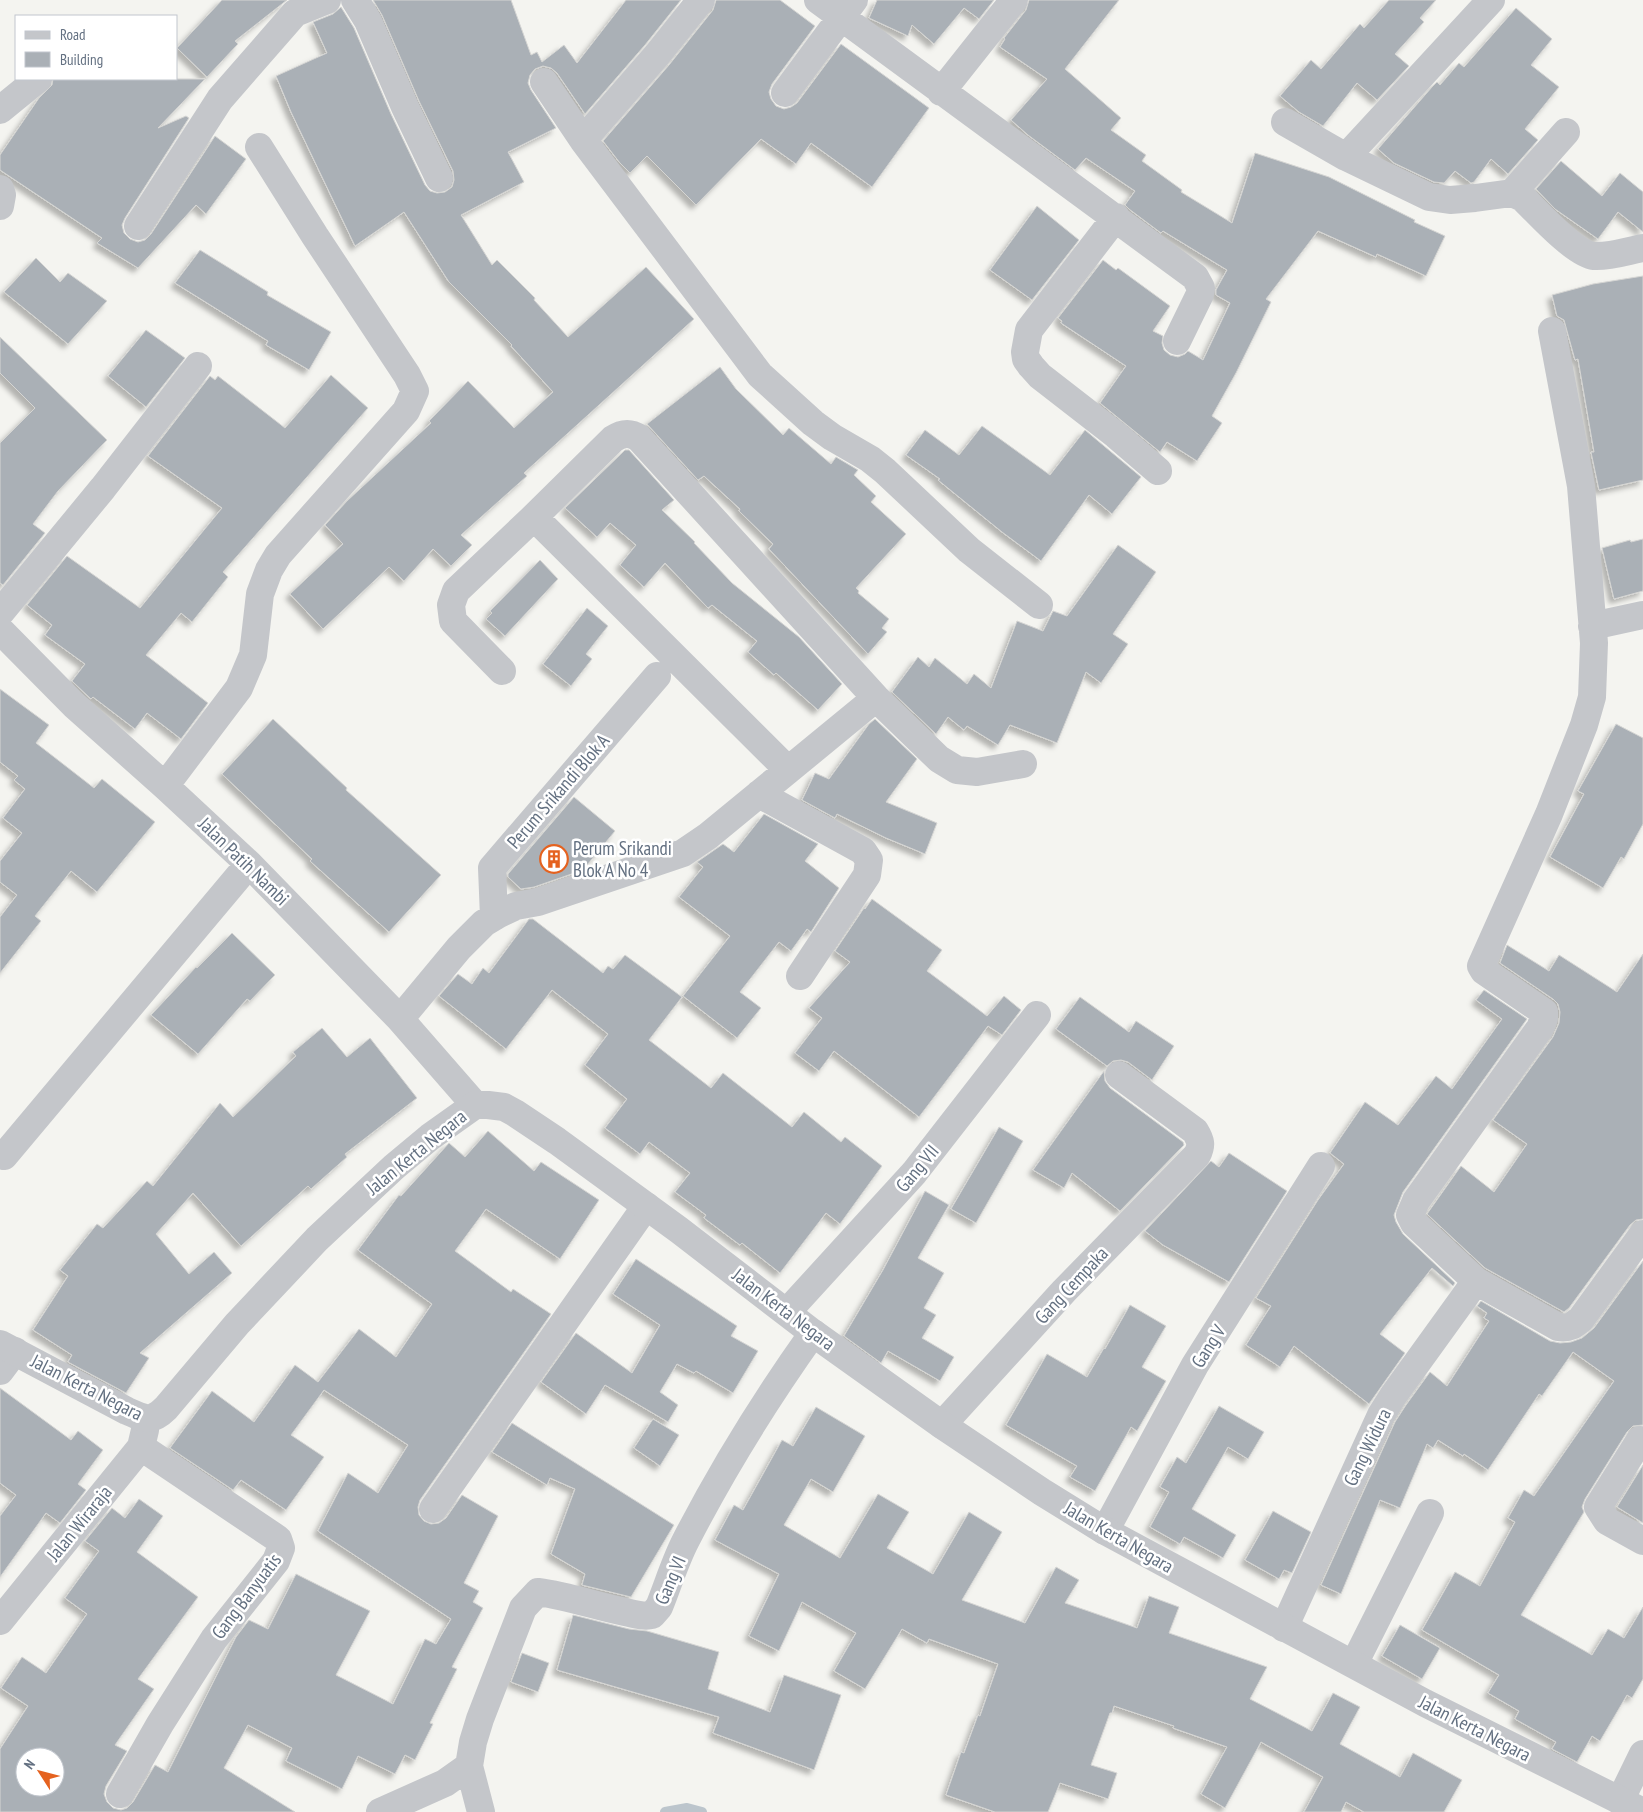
<svg xmlns="http://www.w3.org/2000/svg" width="1643" height="1812" viewBox="0 0 1643 1812" font-family="'PT Sans Narrow',sans-serif">
<defs>
<filter id="shadow"><feDropShadow dx="-4.5" dy="4.5" stdDeviation="2.5" flood-color="#0004"/></filter>
</defs>
<rect width="100%" height="100%" fill="#f4f4f0"/>
<g fill="none" stroke-linecap="round" stroke-linejoin="round">
<path stroke="#bcc5cc" stroke-width="10" d="M 665,1812 L 687,1808 L 702,1812"/>
</g>
<path fill="#aab0b6" stroke="#d5d5d3" fill-rule="evenodd" filter="url(#shadow)" d="M 222,0 L 287,0 L 235,41 L 238,44 L 207,77 L 177,48 Z
M 373,0 L 511,0 L 531,55 L 537,52 L 542,62 L 564,45 L 577,63 L 626,0 L 681,0 L 645,45 L 585,114 L 557,73 L 551,68 L 543,66 L 535,69 L 530,75 L 528,83 L 531,90 L 556,128 L 508,152 L 524,182 L 461,215 L 492,265 L 497,260 L 535,298 L 534,300 L 568,337 L 646,267 L 694,319 L 524,473 L 527,476 L 461,535 L 472,545 L 451,566 L 433,549 L 404,581 L 389,567 L 323,629 L 290,594 L 343,544 L 325,525 L 347,501 L 431,423 L 429,421 L 468,381 L 514,428 L 553,392 L 511,346 L 512,345 L 449,282 L 404,212 L 355,246 L 291,112 L 276,76 L 327,53 L 313,22 L 333,14 L 341,7 L 354,28 L 391,114 L 425,185 L 430,191 L 437,193 L 445,192 L 452,187 L 454,180 L 453,171 L 419,101 L 382,15 Z
M 716,0 L 780,0 L 815,26 L 772,84 L 769,92 L 771,99 L 776,106 L 784,109 L 791,107 L 797,103 L 841,44 L 929,108 L 872,187 L 811,143 L 796,164 L 761,139 L 696,205 L 647,156 L 630,173 L 620,163 L 603,141 L 669,65 L 713,10 Z
M 877,0 L 994,0 L 979,19 L 964,8 L 934,44 L 912,25 L 908,36 L 869,18 Z
M 1029,0 L 1119,0 L 1065,69 L 1121,118 L 1111,130 L 1146,155 L 1142,161 L 1182,190 L 1181,192 L 1232,223 L 1255,153 L 1329,177 L 1415,220 L 1414,222 L 1445,236 L 1426,276 L 1377,254 L 1376,257 L 1318,231 L 1266,299 L 1271,302 L 1236,373 L 1212,416 L 1222,423 L 1197,461 L 1167,442 L 1160,452 L 1100,403 L 1126,366 L 1061,323 L 1062,321 L 1058,318 L 1103,260 L 1116,270 L 1118,268 L 1170,306 L 1153,331 L 1163,336 L 1162,343 L 1164,350 L 1170,355 L 1178,357 L 1185,354 L 1188,351 L 1203,360 L 1230,303 L 1216,295 L 1216,290 L 1227,270 L 1163,231 L 1161,233 L 1129,209 L 1125,205 L 1135,191 L 1086,158 L 1075,170 L 1028,135 L 1011,120 L 1047,79 L 1000,47 L 1005,39 L 1004,38 L 1026,10 Z
M 1389,0 L 1436,0 L 1420,18 L 1424,22 L 1395,54 L 1409,66 L 1377,100 L 1357,83 L 1323,126 L 1299,112 L 1280,96 L 1311,60 L 1321,69 L 1360,24 L 1364,28 Z
M 1516,8 L 1552,39 L 1531,65 L 1559,87 L 1525,129 L 1538,140 L 1508,174 L 1491,159 L 1474,182 L 1471,183 L 1455,171 L 1444,183 L 1434,182 L 1394,163 L 1378,149 L 1432,87 L 1437,82 L 1440,85 L 1459,63 L 1464,67 Z
M 53,79 L 205,79 L 158,128 L 186,116 L 189,118 L 125,218 L 122,225 L 124,233 L 130,239 L 138,242 L 145,240 L 151,234 L 215,136 L 246,159 L 206,214 L 196,205 L 138,268 L 97,243 L 102,238 L 0,170 L 0,155 L 39,98 L 52,85 Z
M 1561,161 L 1602,196 L 1620,173 L 1643,192 L 1643,232 L 1618,212 L 1598,239 L 1555,209 L 1536,189 Z
M 1037,206 L 1079,240 L 1032,300 L 990,270 Z
M 200,250 L 268,292 L 267,295 L 331,332 L 309,370 L 266,345 L 268,341 L 175,283 Z
M 36,258 L 60,282 L 68,273 L 107,301 L 68,344 L 4,292 Z
M 1643,276 L 1643,480 L 1599,490 L 1591,452 L 1594,452 L 1578,359 L 1575,360 L 1564,320 L 1557,316 L 1552,295 L 1593,284 Z
M 146,330 L 185,358 L 146,407 L 108,376 Z
M 0,337 L 107,440 L 58,491 L 33,524 L 45,533 L 3,585 L 0,583 L 0,443 L 35,408 L 0,373 Z
M 720,367 L 736,389 L 783,435 L 789,428 L 831,464 L 836,457 L 858,470 L 854,475 L 876,496 L 871,502 L 906,534 L 856,588 L 859,591 L 858,593 L 889,619 L 882,628 L 887,632 L 868,654 L 769,549 L 773,544 L 739,511 L 740,509 L 704,476 L 698,480 L 647,424 Z
M 331,375 L 368,408 L 223,572 L 228,577 L 192,622 L 181,613 L 146,655 L 208,703 L 181,739 L 147,713 L 135,729 L 93,697 L 91,699 L 72,681 L 85,664 L 45,635 L 52,625 L 27,605 L 67,556 L 140,608 L 222,508 L 148,456 L 210,376 L 215,380 L 218,376 L 285,428 Z
M 982,426 L 1050,475 L 1085,430 L 1141,477 L 1112,514 L 1089,495 L 1041,561 L 1002,532 L 938,480 L 940,479 L 906,455 L 925,430 L 959,455 Z
M 625,450 L 629,450 L 674,500 L 662,510 L 695,542 L 694,543 L 732,583 L 799,637 L 842,684 L 818,710 L 776,673 L 774,675 L 748,652 L 757,641 L 712,605 L 708,608 L 665,563 L 644,587 L 620,565 L 636,545 L 610,523 L 597,537 L 565,508 Z
M 1643,539 L 1643,591 L 1614,599 L 1602,548 L 1630,540 L 1631,542 Z
M 1118,545 L 1156,572 L 1113,634 L 1128,644 L 1101,683 L 1086,672 L 1057,743 L 1010,725 L 998,745 L 967,726 L 964,730 L 948,717 L 936,734 L 892,692 L 918,657 L 929,667 L 935,658 L 967,684 L 974,674 L 991,688 L 1017,621 L 1043,631 L 1053,611 L 1067,616 Z
M 540,560 L 558,579 L 505,636 L 486,619 L 492,613 L 490,611 Z
M 587,608 L 608,626 L 586,654 L 592,659 L 571,686 L 543,664 Z
M 0,689 L 49,725 L 36,743 L 94,788 L 102,779 L 155,822 L 97,892 L 71,871 L 35,916 L 41,921 L 0,973 L 0,917 L 17,895 L 0,882 L 0,861 L 22,833 L 3,818 L 25,789 L 14,780 L 18,776 L 0,762 Z
M 273,719 L 347,788 L 346,790 L 441,875 L 389,932 L 310,861 L 312,859 L 222,774 Z
M 875,719 L 917,759 L 886,802 L 937,823 L 925,854 L 886,838 L 837,814 L 835,818 L 802,800 L 815,773 L 829,779 L 869,724 Z
M 1616,724 L 1643,738 L 1643,824 L 1624,859 L 1621,857 L 1603,888 L 1550,857 L 1584,794 L 1578,791 Z
M 574,797 L 615,831 L 583,870 L 534,887 L 521,889 L 508,877 L 508,874 Z
M 764,814 L 818,844 L 805,861 L 839,888 L 811,932 L 807,929 L 791,951 L 779,942 L 740,992 L 761,1008 L 737,1038 L 683,996 L 730,936 L 679,897 L 703,867 L 697,862 L 723,844 L 734,852 Z
M 872,899 L 942,950 L 927,971 L 987,1016 L 1004,996 L 1021,1010 L 1002,1035 L 988,1026 L 919,1117 L 834,1051 L 819,1071 L 795,1053 L 822,1018 L 809,1008 L 850,962 L 835,951 L 864,908 L 865,909 Z
M 529,919 L 533,919 L 603,973 L 608,966 L 613,969 L 625,955 L 682,997 L 649,1040 L 711,1088 L 723,1073 L 792,1127 L 804,1112 L 841,1142 L 845,1137 L 882,1166 L 840,1224 L 826,1213 L 780,1273 L 742,1243 L 740,1245 L 704,1218 L 706,1215 L 675,1192 L 690,1173 L 649,1142 L 640,1154 L 605,1128 L 627,1099 L 585,1065 L 608,1034 L 552,990 L 506,1049 L 439,996 L 458,974 L 472,984 L 483,968 L 489,973 Z
M 232,933 L 275,975 L 250,1001 L 247,999 L 198,1054 L 151,1015 L 196,967 L 197,968 Z
M 1507,945 L 1549,971 L 1559,955 L 1617,992 L 1643,954 L 1643,1219 L 1636,1220 L 1630,1225 L 1569,1308 L 1564,1312 L 1485,1268 L 1427,1214 L 1461,1166 L 1494,1192 L 1527,1144 L 1493,1120 L 1553,1037 L 1559,1023 L 1560,1012 L 1558,1004 L 1553,999 L 1500,963 Z
M 1484,990 L 1527,1019 L 1403,1192 L 1394,1215 L 1396,1222 L 1403,1234 L 1455,1283 L 1453,1286 L 1432,1268 L 1380,1334 L 1405,1353 L 1369,1404 L 1294,1346 L 1280,1367 L 1246,1345 L 1271,1306 L 1256,1298 L 1318,1200 L 1344,1164 L 1330,1153 L 1365,1102 L 1398,1125 L 1436,1076 L 1452,1089 L 1502,1019 L 1476,1000 Z
M 1080,997 L 1129,1032 L 1136,1021 L 1174,1046 L 1152,1080 L 1128,1062 L 1121,1060 L 1113,1061 L 1107,1066 L 1056,1029 Z
M 322,1028 L 347,1057 L 370,1038 L 417,1098 L 345,1154 L 347,1157 L 311,1189 L 308,1186 L 241,1246 L 193,1193 L 156,1234 L 189,1274 L 214,1252 L 232,1273 L 140,1353 L 149,1358 L 126,1393 L 68,1362 L 72,1355 L 33,1330 L 68,1276 L 60,1270 L 97,1224 L 103,1228 L 147,1181 L 153,1186 L 220,1103 L 233,1117 L 296,1056 L 293,1052 Z
M 1104,1071 L 1105,1081 L 1110,1088 L 1183,1142 L 1184,1145 L 1120,1211 L 1072,1173 L 1064,1188 L 1033,1170 Z
M 999,1127 L 1023,1141 L 976,1223 L 951,1209 Z
M 488,1131 L 534,1171 L 541,1162 L 599,1200 L 560,1259 L 486,1209 L 455,1251 L 511,1292 L 513,1289 L 551,1314 L 420,1500 L 418,1507 L 419,1515 L 424,1521 L 431,1524 L 439,1523 L 446,1518 L 462,1495 L 498,1516 L 464,1583 L 479,1591 L 473,1602 L 483,1608 L 452,1667 L 457,1669 L 430,1723 L 433,1724 L 415,1760 L 405,1755 L 395,1774 L 358,1756 L 342,1789 L 286,1761 L 292,1748 L 248,1725 L 224,1768 L 295,1812 L 0,1812 L 0,1749 L 28,1706 L 1,1688 L 22,1657 L 46,1673 L 87,1614 L 65,1598 L 99,1551 L 85,1541 L 112,1508 L 125,1518 L 139,1499 L 163,1516 L 137,1552 L 198,1597 L 138,1679 L 154,1689 L 115,1745 L 127,1751 L 106,1786 L 104,1794 L 107,1802 L 113,1808 L 121,1810 L 127,1808 L 133,1802 L 155,1765 L 168,1772 L 236,1637 L 249,1620 L 268,1629 L 296,1574 L 370,1611 L 336,1675 L 393,1704 L 425,1639 L 436,1644 L 451,1619 L 318,1531 L 348,1473 L 378,1493 L 408,1445 L 324,1390 L 291,1435 L 324,1457 L 286,1510 L 241,1480 L 233,1490 L 170,1448 L 212,1391 L 254,1422 L 295,1365 L 318,1382 L 359,1329 L 396,1357 L 432,1304 L 358,1250 L 399,1195 L 401,1196 L 449,1143 L 465,1157 ZM 25,1757 L 55,1757 L 55,1787 L 25,1787 Z
M 1229,1153 L 1287,1191 L 1229,1282 L 1163,1245 L 1145,1231 L 1211,1161 L 1219,1167 Z
M 925,1191 L 949,1205 L 918,1258 L 944,1273 L 924,1308 L 936,1315 L 922,1338 L 954,1357 L 940,1381 L 888,1351 L 881,1363 L 844,1336 L 883,1270 Z
M 636,1259 L 737,1326 L 731,1336 L 758,1351 L 733,1393 L 696,1371 L 694,1373 L 677,1364 L 660,1392 L 678,1405 L 668,1422 L 605,1385 L 586,1414 L 541,1382 L 576,1333 L 632,1373 L 660,1325 L 613,1294 Z
M 1643,1261 L 1643,1425 L 1633,1426 L 1627,1432 L 1585,1499 L 1582,1507 L 1584,1512 L 1521,1615 L 1592,1655 L 1608,1629 L 1624,1638 L 1643,1607 L 1643,1679 L 1632,1698 L 1627,1695 L 1600,1741 L 1592,1736 L 1577,1762 L 1552,1749 L 1556,1742 L 1515,1719 L 1519,1711 L 1488,1693 L 1499,1675 L 1422,1630 L 1455,1572 L 1480,1586 L 1515,1522 L 1508,1518 L 1524,1490 L 1534,1496 L 1614,1381 L 1573,1352 L 1542,1396 L 1539,1394 L 1488,1470 L 1464,1454 L 1463,1456 L 1438,1440 L 1433,1448 L 1427,1444 L 1400,1508 L 1380,1500 L 1341,1594 L 1321,1585 L 1395,1422 L 1406,1405 L 1430,1372 L 1447,1386 L 1489,1321 L 1484,1318 L 1487,1313 L 1477,1306 L 1481,1301 L 1550,1341 L 1560,1343 L 1571,1342 L 1582,1338 L 1594,1328 Z
M 1130,1305 L 1166,1326 L 1142,1367 L 1166,1381 L 1137,1431 L 1131,1427 L 1095,1491 L 1070,1477 L 1077,1466 L 1006,1425 L 1047,1354 L 1087,1377 L 1104,1348 L 1105,1349 Z
M 0,1388 L 71,1440 L 78,1431 L 103,1450 L 78,1484 L 86,1490 L 60,1523 L 46,1513 L 0,1577 L 0,1516 L 16,1495 L 0,1483 Z
M 1219,1406 L 1264,1432 L 1248,1459 L 1228,1447 L 1192,1509 L 1236,1535 L 1223,1558 L 1184,1537 L 1180,1544 L 1150,1527 L 1169,1492 L 1160,1487 L 1177,1457 L 1186,1463 Z
M 816,1407 L 865,1436 L 833,1492 L 811,1479 L 784,1525 L 840,1558 L 878,1494 L 909,1512 L 887,1548 L 933,1574 L 969,1512 L 1002,1532 L 962,1600 L 1025,1623 L 1056,1567 L 1079,1580 L 1065,1603 L 1137,1628 L 1149,1596 L 1179,1607 L 1169,1633 L 1267,1667 L 1250,1699 L 1312,1731 L 1333,1693 L 1360,1707 L 1340,1744 L 1400,1777 L 1413,1753 L 1462,1780 L 1444,1812 L 1364,1812 L 1346,1802 L 1341,1812 L 1304,1812 L 1323,1777 L 1261,1742 L 1225,1808 L 1201,1794 L 1227,1747 L 1173,1728 L 1174,1726 L 1114,1706 L 1112,1713 L 1110,1713 L 1091,1765 L 1117,1773 L 1108,1799 L 1060,1783 L 1048,1812 L 995,1812 L 946,1795 L 961,1752 L 964,1753 L 978,1715 L 980,1716 L 998,1664 L 929,1639 L 927,1643 L 902,1629 L 865,1689 L 834,1671 L 856,1633 L 802,1602 L 779,1651 L 749,1636 L 779,1574 L 715,1540 L 734,1505 L 743,1510 L 782,1440 L 793,1446 Z
M 653,1419 L 679,1435 L 660,1466 L 634,1448 Z
M 512,1423 L 674,1525 L 631,1597 L 582,1585 L 585,1574 L 551,1554 L 575,1489 L 550,1478 L 547,1485 L 492,1452 Z
M 1643,1465 L 1643,1523 L 1617,1507 Z
M 1273,1511 L 1311,1532 L 1292,1573 L 1284,1570 L 1279,1579 L 1245,1560 Z
M 573,1615 L 629,1629 L 647,1631 L 719,1652 L 708,1689 L 770,1712 L 784,1675 L 841,1695 L 814,1770 L 713,1733 L 719,1717 L 557,1670 Z
M 1400,1625 L 1440,1648 L 1422,1679 L 1382,1656 Z
M 522,1653 L 549,1663 L 538,1692 L 511,1682 Z"/>
<g fill="none" stroke-linecap="round" stroke-linejoin="round">
<path stroke="#c4c6ca" stroke-width="28" d="M 355,0 L 368,21 L 405,107 L 439,178
M 701,0 L 657,55 L 583,140 L 760,375 L 813,423 L 832,437 L 870,459 L 885,471 L 969,550 L 1039,605
M 818,0 L 1195,277 L 1201,288 L 1200,294 L 1177,341
M 544,82 L 583,140
M 941,92 L 1014,0
M 785,93 L 854,0
M 0,110 L 38,79
M 1285,122 L 1346,157 L 1429,197 L 1450,200 L 1475,198 L 1512,193 L 1523,198 C 1537,212 1575,254 1594,256 C 1610,257 1627,251 1643,248
M 1346,157 L 1491,0
M 0,189 L 2,195 L 0,206
M 1512,193 L 1566,132
M 1116,217 L 1029,330 L 1025,352 L 1026,359 L 1031,366 L 1040,376 L 1116,435 L 1158,471
M 138,226 L 220,99 L 295,13 L 327,0
M 1552,331 L 1581,486 L 1594,643 L 1592,697 L 1584,725 L 1549,814 L 1481,966 L 1484,971 L 1544,1012 L 1544,1018 L 1540,1028 L 1416,1201 L 1410,1215 L 1414,1223 L 1476,1281 L 1558,1327 C 1569,1329 1574,1325 1581,1319 L 1643,1234
M 534,517 L 788,770
M 0,613 L 103,488 L 198,366
M 1592,626 L 1643,615
M 0,630 L 74,705 L 165,786 L 249,864 L 400,1019 L 475,1105
M 502,671 L 453,621 L 451,605 L 456,591 L 534,517 L 613,439 C 622,433 630,432 639,438 L 876,698 L 939,759 L 957,770 L 977,772 L 1023,764
M 165,786 L 239,688 L 253,655 L 260,594 L 269,570 L 278,555 L 406,411 L 415,391 L 407,375 L 315,236 L 259,147
M 759,794 L 863,851 L 869,860 L 867,875 L 800,976
M 494,917 L 492,868 L 657,676
M 400,1019 L 459,948 L 484,923 L 499,914 L 516,906 L 538,902 L 683,853 L 708,836 L 876,698
M 4,1156 L 249,864
M 787,1312 L 914,1173 L 1037,1015
M 0,1371 L 15,1351
M 942,1425 L 1064,1291 L 1197,1155 C 1202,1145 1201,1141 1195,1131 L 1119,1075
M 1640,1440 L 1598,1507 L 1607,1521 L 1643,1541
M 433,1509 L 646,1206
M 1105,1531 L 1195,1365 L 1321,1166
M 0,1621 L 141,1447 L 145,1430
M 1284,1628 L 1381,1415 L 1393,1396 L 1476,1281
M 1354,1664 L 1430,1513
M 120,1794 L 160,1724 L 214,1639 L 276,1561 L 281,1548 L 278,1539 L 141,1447
M 1620,1801 L 1643,1754
M 380,1812 L 445,1783 L 469,1766
M 481,1812 L 469,1766 L 473,1742 L 480,1719 L 523,1608 L 538,1592 C 568,1596 596,1606 625,1612 C 634,1614 644,1617 652,1615 L 659,1607 C 668,1585 675,1561 686,1540 C 723,1468 766,1399 813,1333"/>
<path stroke="#c4c6ca" stroke-width="28" d="M 0,1344 L 127,1411 C 145,1419 151,1423 166,1408 L 237,1324 L 317,1239 L 394,1167 L 430,1137 L 475,1105 L 488,1105 L 504,1107 L 515,1113 L 557,1141 L 679,1230 L 813,1333 L 942,1425 L 1042,1492 L 1105,1531 L 1425,1703 L 1643,1812"/>
</g>
<defs>
<symbol id="building-ring" viewBox="-11 -11 22 22"><circle r="9.5" fill="#fff" stroke="#e5621f" stroke-width="1.5"/><path d="M-4-6H4V6H1V3H-1V6H-4ZM-2.5-4.3h1.7v1.8h-1.7ZM.8-4.3h1.7v1.8H.8ZM-2.5-1h1.7V.8h-1.7ZM.8-1h1.7V.8H.8Z" fill="#e5621f"/></symbol>
</defs>
<g fill-rule="evenodd">
<use href="#building-ring" x="538" y="843" width="32" height="32"/>
</g>
<g text-anchor="middle" stroke-width="5" stroke-linejoin="round" paint-order="stroke">
<g font-size="19" fill="#637081" stroke="#fff">
<text transform="translate(558 791) rotate(-49)" y="7">Perum Srikandi Blok A</text>
<text transform="translate(244 861) rotate(44)" y="7">Jalan Patih Nambi</text>
<text transform="translate(416 1152) rotate(-39)" y="7">Jalan Kerta Negara</text>
<text transform="translate(917 1168) rotate(-50)" y="7">Gang VII</text>
<text transform="translate(1071 1285) rotate(-47)" y="7">Gang Cempaka</text>
<text transform="translate(784 1309) rotate(37)" y="7">Jalan Kerta Negara</text>
<text transform="translate(1208 1346) rotate(-58)" y="7">Gang V</text>
<text transform="translate(87 1387) rotate(27)" y="7">Jalan Kerta Negara</text>
<text transform="translate(1367 1447) rotate(-64)" y="7">Gang Widura</text>
<text transform="translate(79 1523) rotate(-51)" y="7">Jalan Wiraraja</text>
<text transform="translate(1119 1537) rotate(30)" y="7">Jalan Kerta Negara</text>
<text transform="translate(670 1580) rotate(-67)" y="7">Gang VI</text>
<text transform="translate(246 1596) rotate(-53)" y="7">Gang Banyuatis</text>
<text transform="translate(1475 1728) rotate(27)" y="7">Jalan Kerta Negara</text>
</g>
<g font-size="19" fill="#637081" stroke="#fff" text-anchor="start">
<text x="573" y="855">Perum Srikandi<tspan x="573" dy="22">Blok A No 4</tspan></text>
</g>
</g>
<rect x="15" y="15" width="162" height="65" fill="#ffffff" stroke="#c1c6cd"/>
<rect x="25" y="31" width="25" height="8" fill="#c4c6ca" stroke="#c1c6cd"/>
<text x="60" y="40" font-size="15" fill="#637081">Road</text>
<rect x="25" y="52" width="25" height="15" fill="#aab0b6" stroke="#c1c6cd"/>
<text x="60" y="65" font-size="15" fill="#637081">Building</text>
<g transform="translate(40 1772) rotate(306)"><circle r="24" fill="#ffffff" stroke="#c1c6cd"/>
<path d="M0-4L9 19L0 12L-9 19Z" fill="#e5621f"/>
<text y="-8" font-size="14" font-weight="bold" text-anchor="middle" fill="#637081">N</text>
</g>
</svg>
